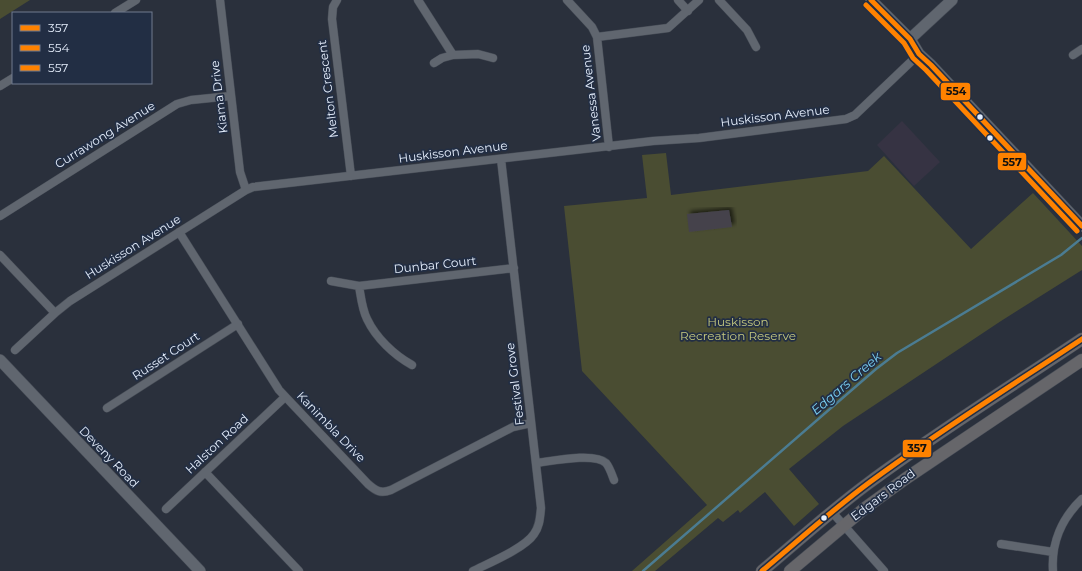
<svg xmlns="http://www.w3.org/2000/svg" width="1082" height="571" viewBox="0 0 1082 571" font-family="Montserrat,sans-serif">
<defs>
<filter id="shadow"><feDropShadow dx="3" dy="-3" stdDeviation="2" flood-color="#0009"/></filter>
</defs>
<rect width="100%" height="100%" fill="#2a303c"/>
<path fill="#363343" d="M 902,121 L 940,162 L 914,186 L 877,145 Z"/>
<path fill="#4a4d32" d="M 0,0 L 30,0 L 0,19 Z
M 666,153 L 671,195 L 868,171 L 884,156 L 971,249 L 1033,193 L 1082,246 L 1082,270 L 1001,321 L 843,426 L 789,469 L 819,504 L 794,526 L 765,492 L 740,513 L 738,510 L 723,522 L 718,518 L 655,571 L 632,571 L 707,505 L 582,371 L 564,206 L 647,198 L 642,155 Z"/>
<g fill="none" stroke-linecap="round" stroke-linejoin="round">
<path stroke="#4b7c92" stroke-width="2.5" d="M 643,571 L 876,369 L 897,353 L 1061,255 L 1082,238"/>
</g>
<path fill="#45434c" filter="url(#shadow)" d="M 729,210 L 732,227 L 689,232 L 687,214 Z"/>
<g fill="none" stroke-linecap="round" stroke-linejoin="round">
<defs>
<path id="street" d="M 220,0 L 240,172 L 246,190
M 337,0 L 333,7 L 332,19 L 351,176
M 418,0 L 453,55 L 478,54 L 493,58
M 567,0 L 592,27 L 597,37 L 609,147
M 678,0 L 688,11
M 719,0 L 747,30 L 756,47
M 115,13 L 136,0
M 597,37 L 668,28 L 699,0
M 1073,55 L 1082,49
M 434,63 L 442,58 L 453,55
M 0,86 L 13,78
M 0,216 L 177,104 L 191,100 L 231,96
M 179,232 L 279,390 L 368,484 C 376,491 381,494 391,490 L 513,427 L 531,423
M 0,255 L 55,313
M 331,281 L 359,286 L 514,268
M 359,286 C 361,297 362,309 367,319 C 376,338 394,355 412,365
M 15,350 L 55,313 L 70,301 L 246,190 L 253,187 L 653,141 L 699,138 L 846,119 L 855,115 L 919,54
M 107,408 L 238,324
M 536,463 C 552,461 595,452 606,463 C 610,468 612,475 614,480
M 205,472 L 299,571
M 166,509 L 285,397
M 832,512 L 884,571
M 1001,544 L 1053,552
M 473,571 C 489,563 525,548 534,534 C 540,526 540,517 541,508 L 501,159
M 1053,571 C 1051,543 1062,518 1082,499"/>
<path id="secondary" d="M 871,0 L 910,39 L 919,54 L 931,65 L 1082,226
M 910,39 L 952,0
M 0,360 L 200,571"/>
<path id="primary" d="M 762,571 C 798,541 833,509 870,482 C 939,431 1012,386 1082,339
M 790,571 L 865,508 L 905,479 L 1082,360"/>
</defs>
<use href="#street" stroke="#464c56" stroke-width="9"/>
<use href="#secondary" stroke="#464c56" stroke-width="12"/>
<use href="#primary" stroke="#464c56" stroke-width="13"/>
<use href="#street" stroke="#60666f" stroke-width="8"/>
<use href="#secondary" stroke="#60666f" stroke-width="11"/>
<use href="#primary" stroke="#66666a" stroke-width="12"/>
<defs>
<path id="bus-1" d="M 762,571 C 798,541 832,510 870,482 C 939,431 1011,386 1082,339"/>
<path id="bus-2" d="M 871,0 L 910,39 L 919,54 L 931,65 L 1082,226"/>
<path id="bus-3" d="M 866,5 L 904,43 L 913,58 L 926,70 L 1077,231"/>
</defs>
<use href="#bus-1" stroke="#222e44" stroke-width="8"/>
<use href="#bus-2" stroke="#222e44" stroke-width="8"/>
<use href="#bus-3" stroke="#222e44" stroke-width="8"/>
<use href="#bus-1" stroke="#ff8200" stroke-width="5"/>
<use href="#bus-2" stroke="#ff8200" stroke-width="5"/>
<use href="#bus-3" stroke="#ff8200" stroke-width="5"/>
</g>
<g fill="#e5eefc" stroke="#222e44" stroke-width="1.5">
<circle cx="980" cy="117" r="3.5"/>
<circle cx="990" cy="138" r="3.5"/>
<circle cx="824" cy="518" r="3.5"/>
</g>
<g text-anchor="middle" stroke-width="3.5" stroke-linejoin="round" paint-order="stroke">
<g font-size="12" fill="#e5eefc" stroke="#222e44">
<text transform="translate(328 89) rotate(-97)" y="4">Melton Crescent</text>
<text transform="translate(591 93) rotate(-97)" y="4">Vanessa Avenue</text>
<text transform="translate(219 97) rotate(-97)" y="4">Kiama Drive</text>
<text transform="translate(775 116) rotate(-7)" y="4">Huskisson Avenue</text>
<text transform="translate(105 135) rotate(-32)" y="4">Currawong Avenue</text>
<text transform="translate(453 152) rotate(-7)" y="4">Huskisson Avenue</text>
<text transform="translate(133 247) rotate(-32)" y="4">Huskisson Avenue</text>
<text transform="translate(435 265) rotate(-6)" y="4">Dunbar Court</text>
<text transform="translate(166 356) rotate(-33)" y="4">Russet Court</text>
<text transform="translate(515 384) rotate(-97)" y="4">Festival Grove</text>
<text transform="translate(331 427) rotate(46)" y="4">Kanimbla Drive</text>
<text transform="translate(217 444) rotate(-43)" y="4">Halston Road</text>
<text transform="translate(109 457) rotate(46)" y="4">Deveny Road</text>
<text transform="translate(883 495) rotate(-37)" y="4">Edgars Road</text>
</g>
<g font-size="12" fill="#c6c97f" stroke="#222e44">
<text x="738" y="326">Huskisson<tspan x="738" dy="14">Recreation Reserve</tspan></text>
</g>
<g font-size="13" font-style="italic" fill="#7bd1f3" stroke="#222e44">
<text transform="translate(846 383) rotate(-41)" y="5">Edgars Creek</text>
</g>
</g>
<g stroke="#222e44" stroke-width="1.5">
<rect x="940" y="82" width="31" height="19" rx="4" fill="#ff8200"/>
<rect x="997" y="152" width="30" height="19" rx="4" fill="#ff8200"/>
<rect x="902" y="439" width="30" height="19" rx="4" fill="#ff8200"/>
</g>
<g font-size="11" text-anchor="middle" font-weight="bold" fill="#111">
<text x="956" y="95">554</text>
<text x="1012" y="166">557</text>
<text x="917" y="452">357</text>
</g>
<rect x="12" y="12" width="140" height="72" fill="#222e44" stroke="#707b8e"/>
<rect x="20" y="25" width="20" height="6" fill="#ff8200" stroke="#707b8e"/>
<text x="48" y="32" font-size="12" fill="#e5eefc">357</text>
<rect x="20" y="45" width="20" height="6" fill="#ff8200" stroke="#707b8e"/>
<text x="48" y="52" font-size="12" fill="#e5eefc">554</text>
<rect x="20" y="65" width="20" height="6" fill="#ff8200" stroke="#707b8e"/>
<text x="48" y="72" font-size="12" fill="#e5eefc">557</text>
</svg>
